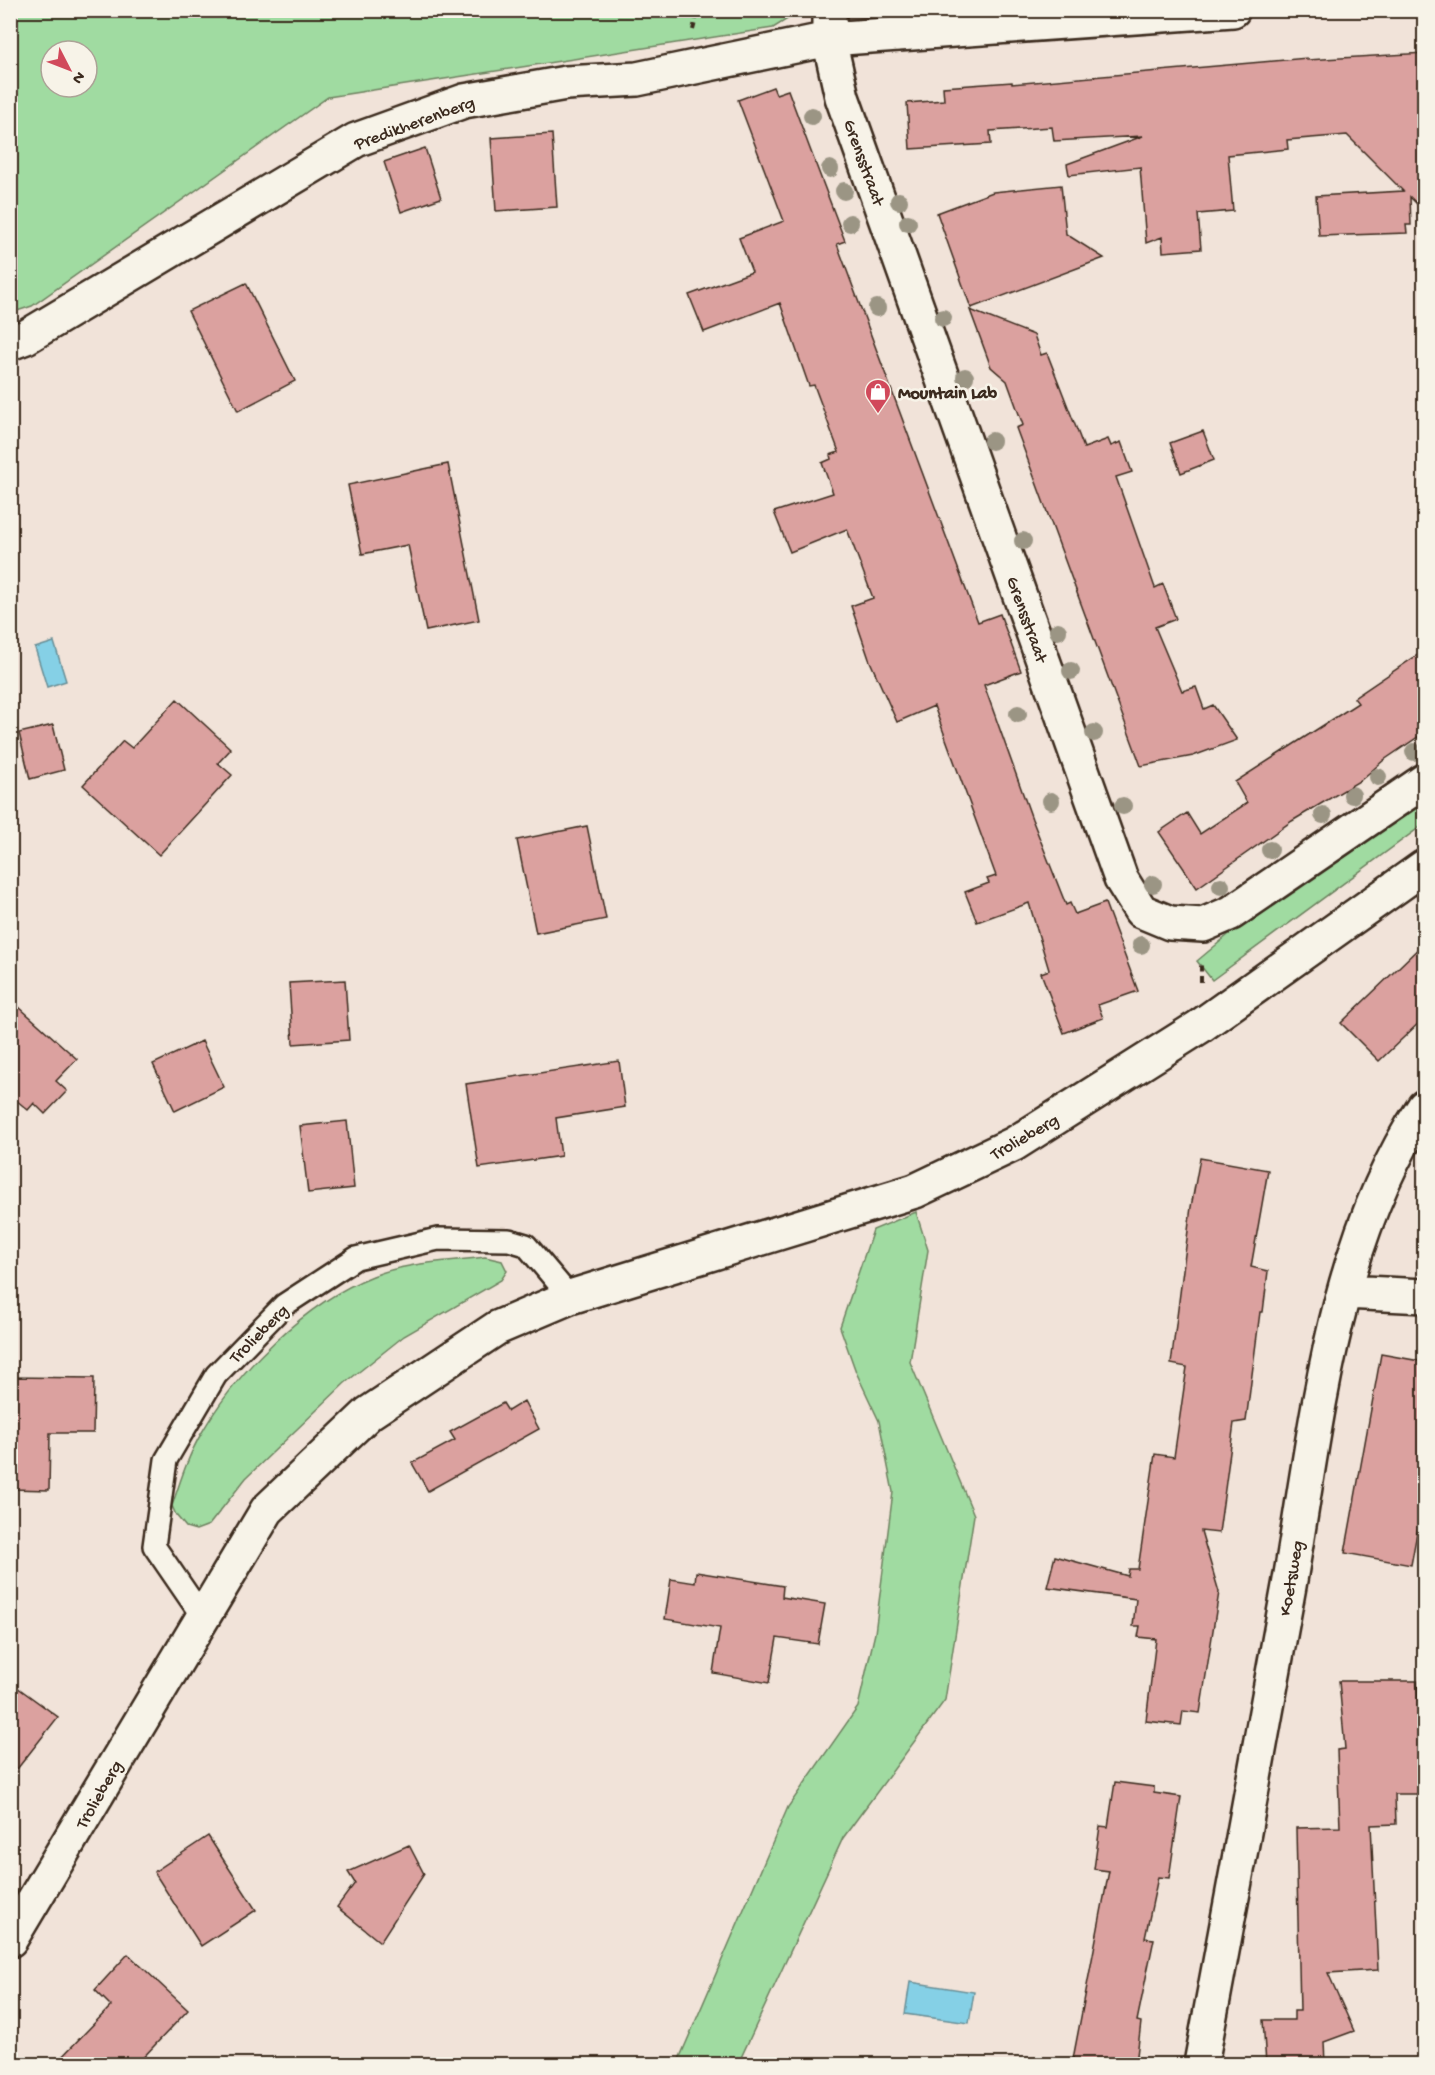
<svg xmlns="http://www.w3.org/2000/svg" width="1435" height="2075" viewBox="0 0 1435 2075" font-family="'Gochi Hand',sans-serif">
<rect width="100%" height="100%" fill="#f1e3d9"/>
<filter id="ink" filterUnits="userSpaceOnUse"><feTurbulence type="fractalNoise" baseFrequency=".0167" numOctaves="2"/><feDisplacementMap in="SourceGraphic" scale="12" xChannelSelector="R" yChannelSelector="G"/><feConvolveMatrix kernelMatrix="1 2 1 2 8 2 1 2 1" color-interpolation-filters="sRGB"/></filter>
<g filter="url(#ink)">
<path fill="#a0dba1" stroke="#6e8260" stroke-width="1.5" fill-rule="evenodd" d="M 11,10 L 796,10 L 796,11 L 794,15 L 773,28 L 328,97 L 32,306 L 11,313 ZM 51,51 L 87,51 L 87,87 L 51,87 Z
M 1424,798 L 1424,824 L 1212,980 L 1197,961 L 1246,920 Z
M 916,1212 L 928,1250 L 910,1362 L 974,1515 L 945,1700 L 843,1838 L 738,2064 L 677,2064 L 788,1807 L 858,1707 L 875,1633 L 893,1492 L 879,1421 L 856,1372 L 840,1327 L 873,1230 Z
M 485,1257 L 502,1261 L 507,1271 L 501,1280 L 404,1336 L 345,1383 L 246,1478 L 209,1525 L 196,1530 L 186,1527 L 176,1515 L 172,1506 C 180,1482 188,1456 201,1434 C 236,1372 306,1302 373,1276 C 408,1262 448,1262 485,1257 Z"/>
<path fill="#85d0e6" stroke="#678e96" stroke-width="1.5" d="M 54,642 L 66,681 L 47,687 L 35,648 Z
M 910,1982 L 974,1992 L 969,2023 L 905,2014 Z"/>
<path fill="#dba19f" stroke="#3b2a1e" stroke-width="1.5" d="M 1425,53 L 1425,212 L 1410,197 L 1411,225 L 1406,225 L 1407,233 L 1319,236 L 1316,196 L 1403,191 L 1347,135 L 1287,140 L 1288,149 L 1228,155 L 1233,211 L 1198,214 L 1201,249 L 1163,252 L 1162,237 L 1146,243 L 1140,167 L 1069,175 L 1067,164 L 1143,136 L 1054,141 L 1052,127 L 990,131 L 991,144 L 910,149 L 907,103 L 944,100 L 943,87 L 1012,82 L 1012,84 L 1307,58 L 1307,60 Z
M 773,87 L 776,94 L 788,90 L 810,149 L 845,241 L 837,244 L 978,622 L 1000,614 L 1021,671 L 984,685 L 1032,819 L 1066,905 L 1070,903 L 1075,914 L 1105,903 L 1138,991 L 1098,1005 L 1103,1018 L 1064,1033 L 1041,973 L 1049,970 L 1029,903 L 977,922 L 965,892 L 989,883 L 987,879 L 996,876 L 934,706 L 897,722 L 869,659 L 851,606 L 873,598 L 847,529 L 790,552 L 774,512 L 833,493 L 822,463 L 831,459 L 830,455 L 839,452 L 814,385 L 809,386 L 780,303 L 704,332 L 689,295 L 752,272 L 739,238 L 784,221 L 738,100 Z
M 552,134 L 557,207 L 496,211 L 491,138 Z
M 425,148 L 441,198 L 401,212 L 384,162 Z
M 1061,185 L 1066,234 L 1104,258 L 971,308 L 937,213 L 993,192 Z
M 246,283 L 295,381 L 238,411 L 188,311 Z
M 970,310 L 1034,335 L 1041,355 L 1047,353 L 1084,448 L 1108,439 L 1111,446 L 1121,442 L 1132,472 L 1116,477 L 1155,588 L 1163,584 L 1176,619 L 1155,627 L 1182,691 L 1196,687 L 1204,709 L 1213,705 L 1237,740 L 1193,756 L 1141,766 L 1016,428 L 1023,425 L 1007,381 L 991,367 Z
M 1203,431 L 1214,460 L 1181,473 L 1170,443 Z
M 448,464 L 479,620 L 426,631 L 408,545 L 362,554 L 348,485 Z
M 1425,650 L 1425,732 L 1384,760 L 1361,780 L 1292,821 L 1197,888 L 1159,832 L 1187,813 L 1200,834 L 1247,803 L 1235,782 L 1358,703 L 1354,698 Z
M 177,699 L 231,749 L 218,763 L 232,775 L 159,855 L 83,785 L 123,741 L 132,748 Z
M 53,725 L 64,770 L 30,779 L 19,733 Z
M 587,826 L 606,919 L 536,933 L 517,840 Z
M 1425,942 L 1425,1017 L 1379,1061 L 1341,1023 Z
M 345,980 L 349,1040 L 293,1044 L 289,983 Z
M 10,999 L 77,1059 L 56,1081 L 67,1091 L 45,1114 L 34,1103 L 28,1110 L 10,1095 Z
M 202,1041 L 224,1087 L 175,1111 L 153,1064 Z
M 619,1061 L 625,1107 L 556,1118 L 561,1156 L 479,1168 L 466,1084 Z
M 347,1121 L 354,1188 L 308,1193 L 300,1126 Z
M 1200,1158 L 1268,1170 L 1251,1267 L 1268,1271 L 1263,1312 L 1260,1312 L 1246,1421 L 1234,1423 L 1219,1533 L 1201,1531 L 1219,1592 L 1200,1713 L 1183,1711 L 1181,1725 L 1146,1721 L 1156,1639 L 1138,1637 L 1140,1626 L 1133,1626 L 1136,1599 L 1047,1587 L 1055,1556 L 1128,1576 L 1129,1569 L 1138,1569 L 1155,1454 L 1174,1457 L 1187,1367 L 1171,1364 L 1191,1207 Z
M 1381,1354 L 1425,1362 L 1425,1490 L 1411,1565 L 1345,1553 Z
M 10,1377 L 94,1378 L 93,1433 L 50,1433 L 49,1490 L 10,1489 Z
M 524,1401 L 539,1429 L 428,1491 L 412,1463 L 455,1440 L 450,1432 L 503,1403 L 508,1411 Z
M 696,1572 L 783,1586 L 782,1597 L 825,1604 L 818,1644 L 777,1638 L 769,1683 L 713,1673 L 720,1628 L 665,1619 L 671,1579 L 695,1583 Z
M 1339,1681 L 1417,1681 L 1423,1794 L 1395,1794 L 1396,1824 L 1371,1825 L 1378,1970 L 1328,1973 L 1354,2031 L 1324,2042 L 1325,2064 L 1266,2064 L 1263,2020 L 1294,2020 L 1294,2011 L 1300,2011 L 1296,1828 L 1340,1827 L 1337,1750 L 1345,1749 Z
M 10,1682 L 58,1717 L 10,1778 Z
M 1115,1782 L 1154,1787 L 1154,1793 L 1181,1797 L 1169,1878 L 1158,1877 L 1145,1938 L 1154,1939 L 1137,2021 L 1141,2022 L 1136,2064 L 1072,2064 L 1109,1871 L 1094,1869 L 1100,1826 L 1108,1827 Z
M 208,1836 L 256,1910 L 201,1946 L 154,1872 Z
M 409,1845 L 424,1874 L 380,1942 L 337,1907 L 355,1883 L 348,1872 Z
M 128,1954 L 188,2010 L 137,2064 L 55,2064 L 111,2006 L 95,1990 Z"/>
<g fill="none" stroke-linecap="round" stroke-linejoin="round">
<defs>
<path id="service" d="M 202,1616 L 154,1546 L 166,1460 L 216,1375 L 284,1305 L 356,1258 L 438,1239 L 509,1240 L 526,1245 L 570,1297"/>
<path id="minor" d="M 829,10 L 829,39 L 842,97 L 1121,879 L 1141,911 L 1170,923 L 1203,925 L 1231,913 L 1424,781
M 10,343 L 26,337 L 356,140 L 464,101 L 566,83 L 637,79 L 829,39 L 1233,10
M 1345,1292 L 1424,1296
M 10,1940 L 267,1510 L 369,1413 L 497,1328 L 570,1297 L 915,1191 L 1014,1144 L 1199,1027 L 1424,867
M 1201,2064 C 1231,1905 1260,1745 1289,1586 C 1317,1425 1332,1245 1424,1107"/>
</defs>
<use href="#service" stroke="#3b2a1e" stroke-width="26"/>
<use href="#minor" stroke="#3b2a1e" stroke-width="38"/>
<path stroke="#3b2a1e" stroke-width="4" stroke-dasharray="6 4.5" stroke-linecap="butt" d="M 693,30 L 698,10
M 1201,982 L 1201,962"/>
<use href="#service" stroke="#f7f3e8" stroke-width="21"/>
<use href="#minor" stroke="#f7f3e8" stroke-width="33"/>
</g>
<g fill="#9b9584">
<circle cx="812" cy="116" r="9"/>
<circle cx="830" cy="169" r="9"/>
<circle cx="844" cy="191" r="9"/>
<circle cx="899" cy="201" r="9"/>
<circle cx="850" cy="223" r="9"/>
<circle cx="908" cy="223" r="9"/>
<circle cx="877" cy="308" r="9"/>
<circle cx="943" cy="318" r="9"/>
<circle cx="965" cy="377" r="9"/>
<circle cx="992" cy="441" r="9"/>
<circle cx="1023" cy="541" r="9"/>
<circle cx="1058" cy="631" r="9"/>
<circle cx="1071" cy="671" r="9"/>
<circle cx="1018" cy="714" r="9"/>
<circle cx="1094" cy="733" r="9"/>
<circle cx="1414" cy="752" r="9"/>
<circle cx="1378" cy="777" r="9"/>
<circle cx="1352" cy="795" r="9"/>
<circle cx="1051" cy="801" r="9"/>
<circle cx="1123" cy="806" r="9"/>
<circle cx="1323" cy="815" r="9"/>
<circle cx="1270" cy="850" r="9"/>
<circle cx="1153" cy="884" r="9"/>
<circle cx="1221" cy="886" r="9"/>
<circle cx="1141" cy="945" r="9"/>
</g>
</g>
<defs>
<symbol id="shop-pin" viewBox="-11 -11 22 30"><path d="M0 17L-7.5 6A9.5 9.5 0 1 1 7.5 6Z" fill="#d1495b" stroke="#f7f3e8"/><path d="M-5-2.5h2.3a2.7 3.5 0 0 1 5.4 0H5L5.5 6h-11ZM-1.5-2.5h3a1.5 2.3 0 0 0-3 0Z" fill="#fff"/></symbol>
</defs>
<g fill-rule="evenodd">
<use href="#shop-pin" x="863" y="377" width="30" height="40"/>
</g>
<g text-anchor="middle" stroke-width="5" stroke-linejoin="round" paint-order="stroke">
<g font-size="18" fill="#3b2a1e" stroke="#f7f3e8">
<text transform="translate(414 122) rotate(-20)" y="6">Predikherenberg</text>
<text transform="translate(865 162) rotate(70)" y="6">Grensstraat</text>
<text transform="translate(1028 619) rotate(70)" y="6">Grensstraat</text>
<text transform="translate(1024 1136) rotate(-30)" y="6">Trolieberg</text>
<text transform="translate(258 1333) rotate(-45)" y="6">Trolieberg</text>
<text transform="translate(1290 1578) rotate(-80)" y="6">Koetsweg</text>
<text transform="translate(98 1794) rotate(-60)" y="6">Trolieberg</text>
</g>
<g font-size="18" font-weight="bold" fill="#3b2a1e" stroke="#f7f3e8" text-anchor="start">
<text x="898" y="398">Mountain Lab</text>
</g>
</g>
<rect width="1435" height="2075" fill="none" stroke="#f7f3e8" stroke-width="36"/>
<rect x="18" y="18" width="1399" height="2039" fill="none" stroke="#3b2a1e" stroke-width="2" filter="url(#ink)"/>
<g transform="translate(69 69) rotate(132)"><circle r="28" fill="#f7f3e8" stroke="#aca397" stroke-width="1.5"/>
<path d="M0-4.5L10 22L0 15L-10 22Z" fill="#d1495b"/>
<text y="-9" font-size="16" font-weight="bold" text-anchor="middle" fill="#3b2a1e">N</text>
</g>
</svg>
